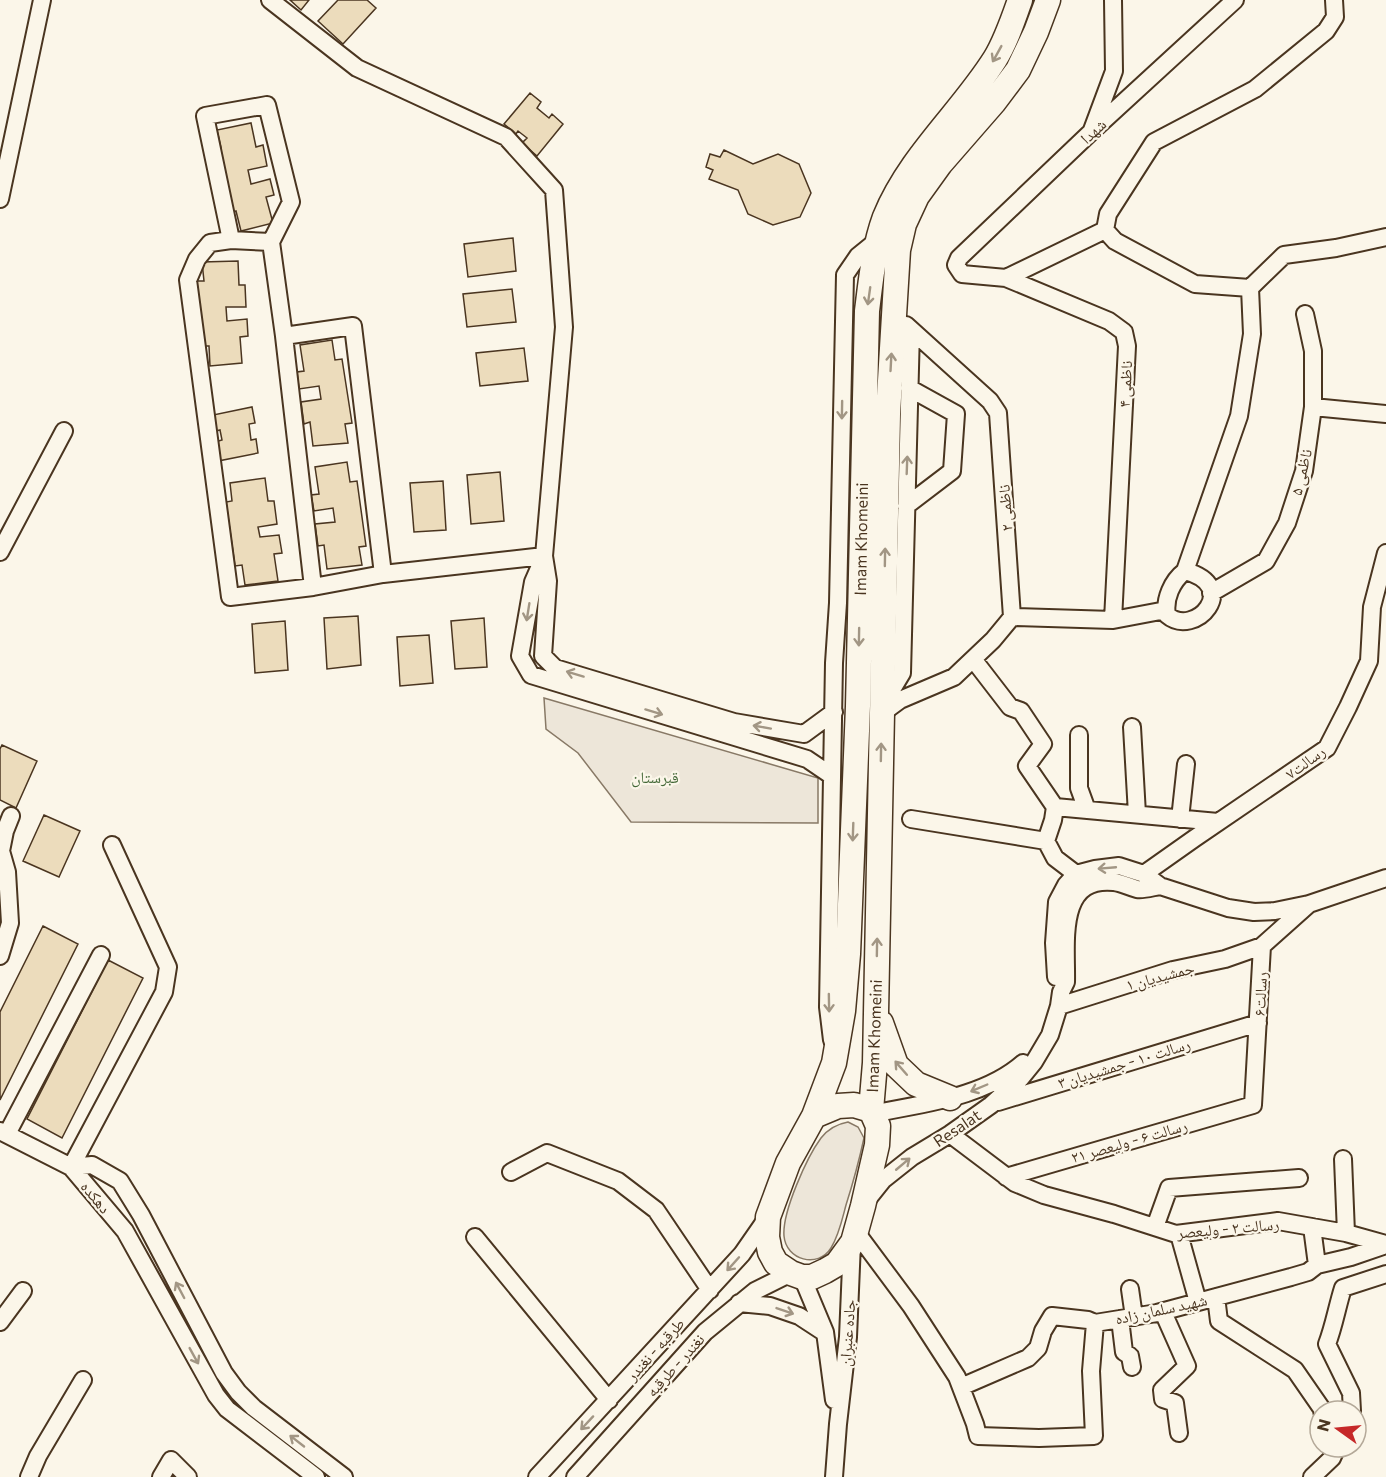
<svg xmlns="http://www.w3.org/2000/svg" width="1386" height="1477" viewBox="0 0 1386 1477" font-family="Commissioner,'Noto Naskh Arabic',sans-serif">
<rect width="100%" height="100%" fill="#fbf6e9"/>
<path fill="#ede6d9" stroke="#887966" stroke-width="1.5" d="M 544,698 L 818,778 L 818,823 L 631,822 L 578,753 L 546,729 Z
M 848,1122 L 858,1127 L 864,1138 C 859,1161 853,1183 846,1205 C 842,1220 839,1235 831,1248 C 818,1269 786,1260 784,1236 C 782,1212 807,1157 821,1138 C 828,1129 837,1124 848,1122 Z"/>
<path fill="#ecdcbc" stroke="#4a3520" stroke-width="1.5" d="M 290,0 L 309,0 L 301,10 Z
M 338,0 L 367,0 L 376,8 L 343,44 L 318,21 Z
M 530,93 L 541,102 L 537,108 L 549,118 L 552,114 L 563,124 L 537,156 L 522,143 L 527,138 L 518,131 L 516,134 L 504,124 Z
M 251,123 L 256,147 L 263,145 L 267,166 L 248,170 L 251,184 L 270,179 L 274,195 L 266,197 L 273,223 L 241,231 L 236,211 L 230,213 L 215,149 L 221,148 L 217,130 Z
M 724,150 L 753,164 L 778,154 L 799,164 L 811,193 L 800,217 L 773,225 L 748,214 L 738,190 L 709,179 L 713,170 L 706,167 L 710,154 L 720,157 Z
M 513,238 L 516,271 L 468,277 L 464,244 Z
M 238,261 L 239,285 L 245,285 L 246,307 L 226,307 L 227,321 L 247,319 L 248,336 L 240,337 L 242,363 L 210,366 L 209,346 L 202,346 L 197,281 L 204,281 L 202,262 Z
M 512,289 L 516,322 L 467,327 L 463,294 Z
M 332,340 L 335,360 L 342,359 L 352,423 L 345,424 L 348,443 L 313,446 L 310,422 L 304,424 L 301,402 L 321,399 L 319,386 L 299,389 L 297,372 L 304,371 L 300,345 Z
M 524,348 L 528,381 L 480,386 L 476,353 Z
M 252,407 L 255,423 L 249,424 L 251,440 L 256,439 L 258,453 L 218,461 L 215,442 L 222,440 L 220,430 L 216,431 L 213,415 Z
M 347,462 L 350,482 L 357,481 L 366,546 L 359,547 L 362,565 L 327,569 L 324,545 L 318,546 L 315,524 L 335,522 L 333,508 L 314,511 L 311,495 L 319,494 L 315,467 Z
M 500,472 L 504,521 L 471,524 L 467,475 Z
M 265,478 L 268,501 L 274,501 L 277,524 L 258,527 L 260,537 L 279,535 L 282,553 L 274,554 L 278,581 L 245,585 L 242,565 L 235,566 L 226,502 L 232,501 L 230,483 Z
M 443,481 L 446,530 L 414,532 L 410,483 Z
M 358,616 L 361,665 L 327,669 L 324,618 Z
M 484,618 L 487,667 L 455,669 L 451,621 Z
M 285,621 L 288,670 L 255,673 L 252,624 Z
M 429,635 L 433,683 L 400,686 L 397,637 Z
M 2,745 L 37,761 L 16,808 L 0,800 L 0,749 Z
M 44,815 L 80,831 L 59,877 L 23,861 Z
M 43,926 L 78,944 L 0,1100 L 0,1012 Z
M 108,960 L 143,978 L 62,1138 L 27,1119 Z"/>
<g fill="none" stroke-linecap="round" stroke-linejoin="round">
<defs>
<path id="minor" d="M 270,0 L 357,68 L 506,137 L 554,190 L 564,327 L 544,556 L 548,581 L 543,656 L 555,668 L 734,722 L 804,734 L 834,712
M 1092,130 L 1114,71 L 1113,0
M 0,199 L 42,0
M 231,240 L 205,116 L 267,105 L 291,202 L 271,242
M 1006,278 L 1105,230
M 1250,288 L 1195,284 L 1115,241 L 1105,230 L 1108,214 L 1154,142 L 1255,89 L 1326,31 L 1335,17 L 1334,0
M 1250,288 L 1284,255 L 1336,248 L 1386,237
M 906,325 L 990,401 L 998,413 L 1012,617
M 284,336 L 353,326 L 383,574
M 1313,407 L 1386,414
M 906,506 L 952,471 L 956,414 L 909,388
M 0,552 L 64,431
M 544,557 L 533,582 L 520,656 L 531,675 L 807,759 L 832,776
M 1185,571 L 1239,416 L 1252,334 L 1250,288
M 1185,571 C 1242,586 1195,639 1167,615 C 1164,599 1172,581 1185,571 Z
M 313,587 L 284,336 L 271,242 L 231,240 L 210,243 L 197,259 L 188,280 L 230,597 L 313,587 L 383,574 L 544,556
M 1211,593 L 1266,561 L 1287,523 L 1304,471 L 1313,407 L 1313,351 L 1305,314
M 1012,617 L 1113,620 L 1166,610
M 1113,620 L 1127,346 L 1124,332 L 1109,321 L 1006,278 L 962,274 L 956,265 L 959,258 L 1090,133 L 1235,0
M 973,659 L 1010,707 L 1021,711 L 1043,744 L 1027,766 L 1055,807 L 1053,820 L 1046,841 L 1055,858 L 1076,874
M 884,703 L 902,673 L 911,330
M 881,714 L 900,700 L 954,677 L 993,640 L 1012,617
M 1132,727 L 1137,814
M 1079,735 L 1079,788 L 1087,810
M 1055,807 L 1218,822
M 911,819 L 1046,841
M 1180,819 L 1186,764
M 1144,874 L 1195,838 L 1327,748 L 1348,707 L 1369,661 L 1372,607 L 1386,553
M 0,956 L 10,923 L 7,872 L 1,851 L 5,831 L 11,816
M 1056,977 L 1054,943 L 1057,902 L 1066,885 L 1076,874 L 1095,869 L 1119,866 L 1144,874 L 1160,886 L 1228,908 L 1254,912 L 1275,911 L 1309,904 L 1386,878
M 1059,1006 L 1173,970 L 1225,959 L 1262,946
M 832,1040 L 828,1007 L 834,663 L 838,603 L 845,275 L 858,256 L 879,239
M 998,1102 L 1258,1023
M 872,1114 C 923,1103 983,1098 1023,1063
M 0,1131 L 71,1167 L 125,1231 L 216,1395 L 227,1409 L 316,1477
M 7,1134 L 101,955
M 950,1134 L 1015,1183 L 1044,1195 L 1114,1214 L 1176,1234 L 1278,1221 L 1346,1233 L 1386,1244
M 1343,1159 L 1346,1233
M 71,1167 L 92,1165 L 120,1181 L 141,1215 L 224,1373 L 238,1392 L 254,1408 L 344,1477
M 71,1167 L 164,992 L 168,967 L 112,845
M 511,1172 L 547,1153 L 618,1181 L 656,1210 L 710,1290
M 1006,1177 L 1253,1105 L 1262,946 L 1309,904
M 867,1200 L 883,1180 L 912,1157 L 950,1134 L 991,1105 L 1021,1078 L 1034,1062 L 1050,1035 L 1059,1006 L 1061,992 L 1066,982 C 1067,944 1056,876 1114,882 C 1122,883 1129,887 1137,889 C 1144,890 1153,887 1160,886
M 1155,1227 L 1169,1188 L 1299,1178
M 1312,1227 L 1317,1265
M 856,1232 L 911,1306 L 957,1377 L 975,1424 L 978,1436 L 1039,1438 L 1094,1436 L 1091,1371 L 1095,1323
M 1179,1234 L 1198,1302
M 475,1237 L 609,1400
M 802,1277 L 825,1332 L 834,1400
M 1130,1289 L 1134,1317
M 1216,1297 L 1219,1321 L 1295,1370 L 1322,1409 L 1322,1411
M 739,1303 L 770,1306 L 799,1316 L 825,1333
M 1163,1312 L 1187,1366 L 1162,1390 L 1163,1399 L 1175,1403 L 1179,1433
M 1120,1319 L 1124,1352 L 1130,1356 L 1132,1367
M 0,1322 L 23,1291
M 961,1387 L 1028,1358 L 1038,1348 L 1043,1331 L 1052,1316 L 1088,1320 L 1095,1323 L 1157,1313 L 1291,1277 L 1308,1272 L 1317,1265 L 1351,1257 L 1386,1245
M 1352,1411 L 1351,1393 L 1327,1344 C 1334,1326 1337,1307 1343,1288 L 1386,1274
M 29,1477 L 38,1456 L 83,1380
M 161,1477 L 171,1460 L 188,1477
M 537,1477 L 742,1254 L 767,1218
M 575,1477 L 705,1332 L 755,1291 L 791,1273
M 834,1477 L 838,1424 L 848,1337 L 852,1243
M 1312,1477 L 1332,1458 L 1337,1447"/>
<path id="highway" d="M 881,1023 L 896,1065 L 916,1084 L 950,1098
M 854,1105 L 871,1110 L 878,1126 L 877,1145 L 863,1206 L 853,1242 L 837,1264 L 825,1271 L 812,1277 L 802,1277 L 791,1273 L 776,1263 L 770,1252 L 767,1237 L 768,1217 L 788,1163 L 814,1116 L 838,1106 Z
M 871,1110 L 875,1063 L 888,414 L 898,250 L 904,224 L 917,196 L 940,164 L 994,102 L 1018,70 L 1036,32 L 1048,0
M 814,1116 L 834,1063 L 843,1011 L 848,954 L 858,706 L 867,311 C 871,279 874,247 885,217 C 910,156 961,113 995,59 C 1006,41 1013,20 1020,0"/>
</defs>
<use href="#minor" stroke="#4a3520" stroke-width="20"/>
<use href="#highway" stroke="#4a3520" stroke-width="27"/>
<use href="#minor" stroke="#fbf6e9" stroke-width="16"/>
<use href="#highway" stroke="#fbf6e9" stroke-width="24"/>
</g>
<defs><path id="oneway-shaft" d="M-6 0H5M1.5-3L5.5 0L1.5 3" fill="none" stroke-width="1.6" stroke-linecap="round" stroke-linejoin="round" transform="scale(1.5)"/></defs>
<g stroke="#a29684">
<use href="#oneway-shaft" transform="translate(997 54) rotate(119)"/>
<use href="#oneway-shaft" transform="translate(869 296) rotate(98)"/>
<use href="#oneway-shaft" transform="translate(891 362) rotate(-87)"/>
<use href="#oneway-shaft" transform="translate(842 410) rotate(91)"/>
<use href="#oneway-shaft" transform="translate(907 465) rotate(-88)"/>
<use href="#oneway-shaft" transform="translate(885 557) rotate(-89)"/>
<use href="#oneway-shaft" transform="translate(528 612) rotate(99)"/>
<use href="#oneway-shaft" transform="translate(859 637) rotate(91)"/>
<use href="#oneway-shaft" transform="translate(575 674) rotate(-163)"/>
<use href="#oneway-shaft" transform="translate(654 712) rotate(17)"/>
<use href="#oneway-shaft" transform="translate(762 727) rotate(-170)"/>
<use href="#oneway-shaft" transform="translate(881 752) rotate(-89)"/>
<use href="#oneway-shaft" transform="translate(853 832) rotate(92)"/>
<use href="#oneway-shaft" transform="translate(1107 868) rotate(175)"/>
<use href="#oneway-shaft" transform="translate(877 947) rotate(-89)"/>
<use href="#oneway-shaft" transform="translate(829 1003) rotate(89)"/>
<use href="#oneway-shaft" transform="translate(901 1068) rotate(-131)"/>
<use href="#oneway-shaft" transform="translate(979 1088) rotate(157)"/>
<use href="#oneway-shaft" transform="translate(903 1164) rotate(-40)"/>
<use href="#oneway-shaft" transform="translate(733 1264) rotate(132)"/>
<use href="#oneway-shaft" transform="translate(180 1290) rotate(-118)"/>
<use href="#oneway-shaft" transform="translate(785 1311) rotate(19)"/>
<use href="#oneway-shaft" transform="translate(194 1356) rotate(61)"/>
<use href="#oneway-shaft" transform="translate(587 1423) rotate(133)"/>
<use href="#oneway-shaft" transform="translate(297 1441) rotate(-142)"/>
</g>
<g text-anchor="middle" stroke-width="4.5" stroke-linejoin="round" paint-order="stroke">
<g font-size="16" fill="#4a3520" stroke="#fbf6e9">
<text transform="translate(1093 131) rotate(-43)" y="6">شهدا</text>
<text transform="translate(1125 384) rotate(-87)" y="6">ناظمی ۴</text>
<text transform="translate(1301 472) rotate(-77)" y="6">ناظمی ۵</text>
<text transform="translate(1005 508) rotate(-94)" y="6">ناظمی ۲</text>
<text transform="translate(861 539) rotate(-89)" y="6">Imam Khomeini</text>
<text transform="translate(1305 762) rotate(-36)" y="6">رسالت۷</text>
<text transform="translate(1160 976) rotate(-15)" y="6">جمشیدیان ۱</text>
<text transform="translate(1260 994) rotate(-87)" y="6">رسالت۶</text>
<text transform="translate(874 1036) rotate(-88)" y="6">Imam Khomeini</text>
<text transform="translate(1124 1063) rotate(-17)" y="6">رسالت ۱۰ - جمشیدیان ۳</text>
<text transform="translate(957 1128) rotate(-34)" y="6">Resalat</text>
<text transform="translate(1129 1141) rotate(-16)" y="6">رسالت ۶ - ولیعصر ۲۱</text>
<text transform="translate(96 1197) rotate(50)" y="6">دهکده</text>
<text transform="translate(1228 1228) rotate(-5)" y="6">رسالت ۲ - ولیعصر</text>
<text transform="translate(1161 1309) rotate(-12)" y="6">شهید سلمان زاده</text>
<text transform="translate(847 1333) rotate(-86)" y="6">جاده عنبران</text>
<text transform="translate(655 1349) rotate(-48)" y="6">طرقبه - نغندر</text>
<text transform="translate(675 1365) rotate(-48)" y="6">نغندر - طرقبه</text>
</g>
<g font-size="16" fill="#436837" stroke="#fbf6e9">
<text x="655" y="783">قبرستان</text>
</g>
</g>
<g transform="translate(1338 1429) rotate(285)"><circle r="28" fill="#fbf6e9" stroke="#b4a999" stroke-width="1.5"/>
<path d="M0-4.5L10 22L0 15L-10 22Z" fill="#c62828"/>
<text y="-9" font-size="16" font-weight="bold" text-anchor="middle" fill="#4a3520">N</text>
</g>
</svg>
